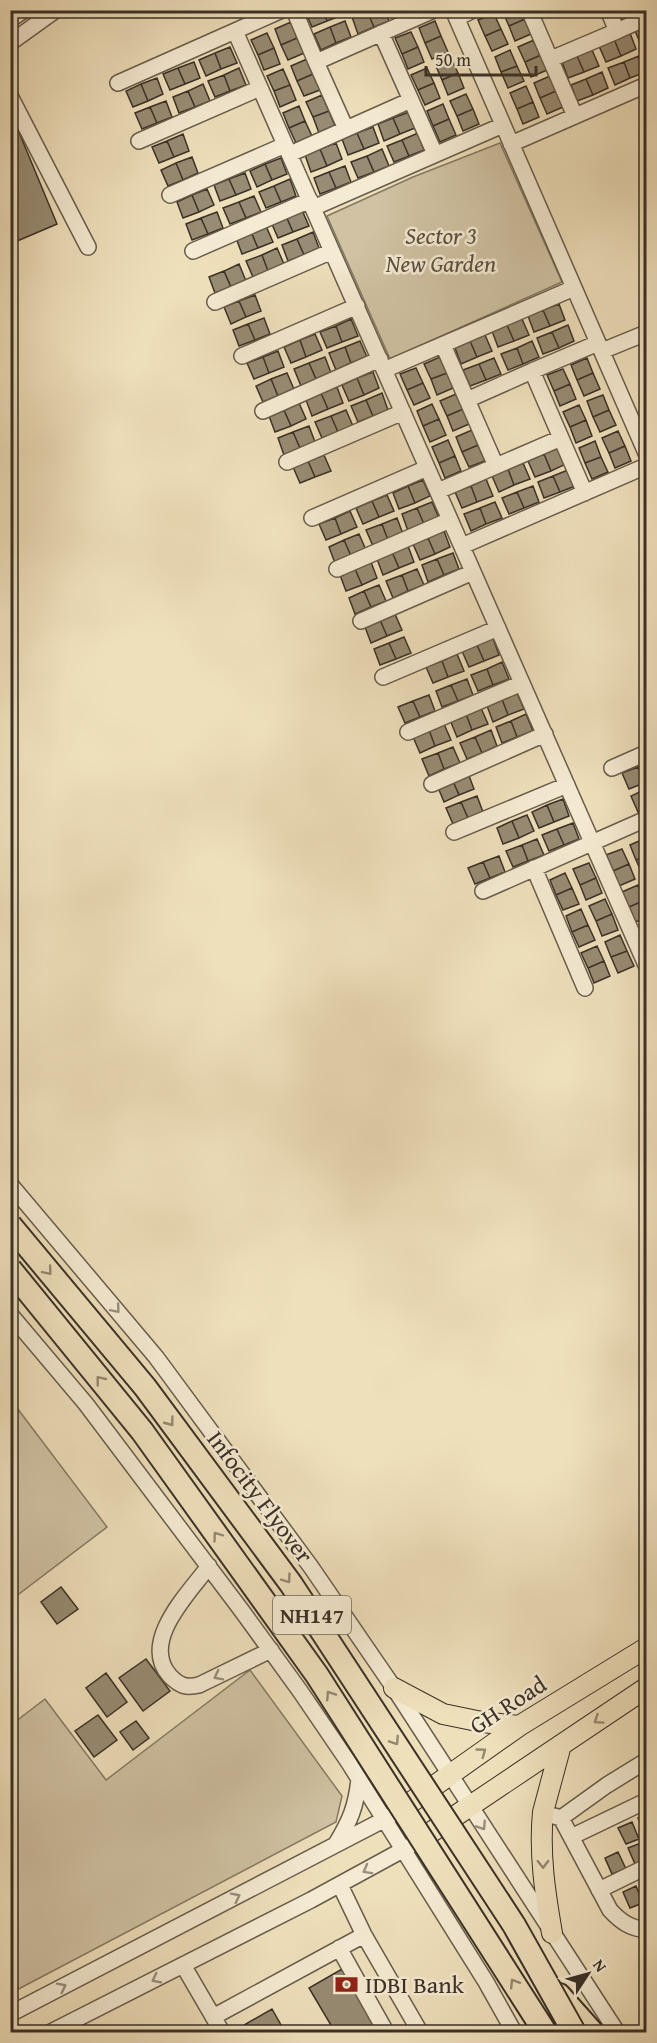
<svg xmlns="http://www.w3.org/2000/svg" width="657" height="2043" viewBox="0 0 657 2043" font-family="'Gentium Book Plus',serif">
<rect width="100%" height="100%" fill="#efe0bc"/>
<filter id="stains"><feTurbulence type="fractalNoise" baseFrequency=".00333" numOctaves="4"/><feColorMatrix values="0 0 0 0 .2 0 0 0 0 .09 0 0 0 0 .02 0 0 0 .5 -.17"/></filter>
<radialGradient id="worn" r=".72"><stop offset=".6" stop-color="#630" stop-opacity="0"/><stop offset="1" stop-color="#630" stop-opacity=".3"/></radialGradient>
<path fill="#d0c2a3" stroke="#857a65" stroke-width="1.5" d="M 500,143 L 562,282 L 390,359 L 327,216 L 413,177 Z
M 11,1400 L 107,1527 L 11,1600 Z
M 250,1670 L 342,1796 L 336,1822 L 11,1993 L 11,1725 L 45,1699 L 106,1780 Z"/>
<path fill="#988c74" stroke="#3a3127" stroke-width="1.5" d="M 323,10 L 341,10 L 343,15 L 327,21 Z
M 323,10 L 327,21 L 312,27 L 305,11 Z
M 385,10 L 389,21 L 374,27 L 367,11 Z
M 391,10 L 409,10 L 409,11 L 394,17 Z
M 502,10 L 521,10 L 525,19 L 509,26 Z
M 619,10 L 637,10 L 638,11 L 622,18 Z
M 367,11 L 374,27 L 358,34 L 352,17 Z
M 494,14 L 501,29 L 485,36 L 478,20 Z
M 525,19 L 531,34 L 515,41 L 509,26 Z
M 345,21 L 351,37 L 336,43 L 330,27 Z
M 435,21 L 441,36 L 425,43 L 419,28 Z
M 291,22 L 297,38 L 281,45 L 275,29 Z
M 646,26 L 646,45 L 642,47 L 635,31 Z
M 330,27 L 336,43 L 321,50 L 314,34 Z
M 501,29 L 508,44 L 492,51 L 485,36 Z
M 411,32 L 418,47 L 402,54 L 395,38 Z
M 267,33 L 274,48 L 258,55 L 251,40 Z
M 630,33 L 636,49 L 621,56 L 614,39 Z
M 441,36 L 448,52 L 432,59 L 425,43 Z
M 297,38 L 304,53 L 288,60 L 281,45 Z
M 614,39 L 621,56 L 606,62 L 599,46 Z
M 534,40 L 541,55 L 525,62 L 518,47 Z
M 230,47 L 237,63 L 221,69 L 215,53 Z
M 418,47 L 424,62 L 408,69 L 402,54 Z
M 274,48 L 280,64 L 264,70 L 258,55 Z
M 510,50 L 517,66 L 501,72 L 495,57 Z
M 592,50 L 599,66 L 584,72 L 577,56 Z
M 215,53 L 221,69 L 206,76 L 199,60 Z
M 541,55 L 547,70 L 531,77 L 525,62 Z
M 577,56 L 584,72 L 568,78 L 562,62 Z
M 639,56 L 646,72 L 630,78 L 624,62 Z
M 451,58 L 458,73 L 442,80 L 435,64 Z
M 307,59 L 313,74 L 297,81 L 291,66 Z
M 194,62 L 200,78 L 185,84 L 178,68 Z
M 624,62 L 630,78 L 615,85 L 608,68 Z
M 517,66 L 524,81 L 508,88 L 501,72 Z
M 178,68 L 185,84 L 170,90 L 163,74 Z
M 239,68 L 246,85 L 230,91 L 224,75 Z
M 427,68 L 434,83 L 418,90 L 411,75 Z
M 283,69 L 290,85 L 274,91 L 267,76 Z
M 602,72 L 608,88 L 593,95 L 586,79 Z
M 458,73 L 464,88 L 448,95 L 442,80 Z
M 313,74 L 320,90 L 304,96 L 297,81 Z
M 224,75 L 230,91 L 215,97 L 208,81 Z
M 550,76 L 556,91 L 540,98 L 534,83 Z
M 157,78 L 163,94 L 148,101 L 141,84 Z
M 586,79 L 593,95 L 577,101 L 571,85 Z
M 434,83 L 440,98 L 425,105 L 418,90 Z
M 141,84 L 148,101 L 133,107 L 126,91 Z
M 203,84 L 210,101 L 195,107 L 188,91 Z
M 290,85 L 296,100 L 280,107 L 274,91 Z
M 526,86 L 533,102 L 517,109 L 510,93 Z
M 188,91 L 195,107 L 179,113 L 173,97 Z
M 556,91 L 563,107 L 547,114 L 540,98 Z
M 466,94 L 473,109 L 457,116 L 450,101 Z
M 322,95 L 329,111 L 313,117 L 306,102 Z
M 166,101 L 172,117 L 157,123 L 150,107 Z
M 533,102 L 539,117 L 523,124 L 517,109 Z
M 443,104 L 449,119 L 433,126 L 427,111 Z
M 299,106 L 305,121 L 289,128 L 283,113 Z
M 150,107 L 157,123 L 142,129 L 135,113 Z
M 473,109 L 479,124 L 463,131 L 457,116 Z
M 329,111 L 335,126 L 319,133 L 313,117 Z
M 409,112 L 415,128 L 400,134 L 393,118 Z
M 393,118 L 400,134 L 384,141 L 378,124 Z
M 449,119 L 456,135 L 440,142 L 433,126 Z
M 305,121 L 312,136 L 296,143 L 289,128 Z
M 16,125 L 57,224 L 10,244 L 10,127 Z
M 373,127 L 379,143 L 364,149 L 357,133 Z
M 357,133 L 364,149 L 348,155 L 342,139 Z
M 418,133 L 424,150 L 409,156 L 402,140 Z
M 183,134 L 189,151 L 174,157 L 167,141 Z
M 402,140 L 409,156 L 394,162 L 387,146 Z
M 167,141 L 174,157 L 159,163 L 152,147 Z
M 336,143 L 342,159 L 327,166 L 320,149 Z
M 320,149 L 327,166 L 311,172 L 305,155 Z
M 382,149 L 389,166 L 374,172 L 367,156 Z
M 367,156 L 374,172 L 358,178 L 351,162 Z
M 192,157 L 198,173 L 183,180 L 176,163 Z
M 281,158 L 287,174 L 272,180 L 265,164 Z
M 176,163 L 183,180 L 168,186 L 161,170 Z
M 265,164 L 272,180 L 257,187 L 250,171 Z
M 345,166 L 351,182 L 336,188 L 329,172 Z
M 329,172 L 336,188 L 320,194 L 314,178 Z
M 245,173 L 251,189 L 236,195 L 229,179 Z
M 229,179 L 236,195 L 220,201 L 214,185 Z
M 290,179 L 296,196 L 281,202 L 274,186 Z
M 274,186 L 281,202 L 266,208 L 259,192 Z
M 207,189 L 214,205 L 199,212 L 192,195 Z
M 192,195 L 199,212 L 183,218 L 177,202 Z
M 254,196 L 261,212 L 246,218 L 239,202 Z
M 239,202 L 246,218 L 230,224 L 223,208 Z
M 302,210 L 309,226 L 293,232 L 286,216 Z
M 217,212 L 223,228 L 208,234 L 201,218 Z
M 286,216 L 293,232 L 278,238 L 271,222 Z
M 201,218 L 208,234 L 192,240 L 186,224 Z
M 266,226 L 273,242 L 258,248 L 251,232 Z
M 251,232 L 258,248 L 242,254 L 236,238 Z
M 313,232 L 319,248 L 304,255 L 297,239 Z
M 297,239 L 304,255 L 288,261 L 282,245 Z
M 277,248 L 284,264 L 268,271 L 262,255 Z
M 262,255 L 268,271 L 253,277 L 246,261 Z
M 239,264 L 246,281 L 231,287 L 224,271 Z
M 224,271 L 231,287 L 215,293 L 209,277 Z
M 255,295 L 261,311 L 246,317 L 239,301 Z
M 239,301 L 246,317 L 231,324 L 224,307 Z
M 559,304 L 565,320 L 550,326 L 543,310 Z
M 543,310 L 550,326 L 534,332 L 528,316 Z
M 264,318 L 270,334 L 255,340 L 248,324 Z
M 351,319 L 358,336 L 342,342 L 336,326 Z
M 522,319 L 529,335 L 514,341 L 507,325 Z
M 248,324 L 255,340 L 239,346 L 233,330 Z
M 507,325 L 514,341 L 498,347 L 492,331 Z
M 568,325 L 574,341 L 559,348 L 552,332 Z
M 336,326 L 342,342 L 327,348 L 320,332 Z
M 552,332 L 559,348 L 543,354 L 537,338 Z
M 315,334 L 322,350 L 306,357 L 300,340 Z
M 485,335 L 492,351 L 477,357 L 470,341 Z
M 300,340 L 306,357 L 291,363 L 284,347 Z
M 360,341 L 367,357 L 351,363 L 345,347 Z
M 470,341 L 477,357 L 461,364 L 455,348 Z
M 532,341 L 539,357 L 523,364 L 517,348 Z
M 345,347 L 351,363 L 336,370 L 329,353 Z
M 517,348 L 523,364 L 508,370 L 501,354 Z
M 278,351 L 284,367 L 269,373 L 263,357 Z
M 263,357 L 269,373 L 254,379 L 247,363 Z
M 325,357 L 331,373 L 316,379 L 309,363 Z
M 440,357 L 447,373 L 431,379 L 424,364 Z
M 494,358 L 501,374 L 486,380 L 479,364 Z
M 587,358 L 593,373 L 577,380 L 571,365 Z
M 309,363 L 316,379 L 301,386 L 294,369 Z
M 479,364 L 486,380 L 470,386 L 463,370 Z
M 416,368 L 423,383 L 407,390 L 400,374 Z
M 563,369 L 570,384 L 554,391 L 547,375 Z
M 373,372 L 379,388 L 364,395 L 357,378 Z
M 287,373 L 294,389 L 278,396 L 271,379 Z
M 447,373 L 453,388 L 437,395 L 431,379 Z
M 593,373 L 600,389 L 584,396 L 577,380 Z
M 357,378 L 364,395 L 349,401 L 342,385 Z
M 271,379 L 278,396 L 263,402 L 256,386 Z
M 423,383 L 430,398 L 414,405 L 407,390 Z
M 570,384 L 576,399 L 560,406 L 554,391 Z
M 337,387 L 343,403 L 328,409 L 321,393 Z
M 321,393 L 328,409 L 312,416 L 306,400 Z
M 382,393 L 388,410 L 373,416 L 366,400 Z
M 456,394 L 463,409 L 447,416 L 440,401 Z
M 603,395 L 609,410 L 593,417 L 587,401 Z
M 366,400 L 373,416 L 358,422 L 351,406 Z
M 299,403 L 306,419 L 291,426 L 284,410 Z
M 432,404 L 439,419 L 423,426 L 417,411 Z
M 579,405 L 586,420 L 570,427 L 563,412 Z
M 463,409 L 469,424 L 453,431 L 447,416 Z
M 284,410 L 291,426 L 275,432 L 269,416 Z
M 346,410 L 353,426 L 338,432 L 331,416 Z
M 609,410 L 616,425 L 600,432 L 593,417 Z
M 331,416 L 338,432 L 322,438 L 315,422 Z
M 439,419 L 446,435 L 430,442 L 423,426 Z
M 586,420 L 592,436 L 576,443 L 570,427 Z
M 309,426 L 315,442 L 300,448 L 293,432 Z
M 472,430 L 478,445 L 462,452 L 456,437 Z
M 618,431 L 625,446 L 609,453 L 602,438 Z
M 293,432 L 300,448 L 284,455 L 278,438 Z
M 448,440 L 455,456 L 439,463 L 432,447 Z
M 595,441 L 601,457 L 585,463 L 579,448 Z
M 478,445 L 485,461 L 469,467 L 462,452 Z
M 625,446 L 631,461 L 615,468 L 609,453 Z
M 559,448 L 566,464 L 551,471 L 544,454 Z
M 544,454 L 551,471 L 535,477 L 528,461 Z
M 324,455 L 331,471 L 315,477 L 308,461 Z
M 455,456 L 461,471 L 445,478 L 439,463 Z
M 601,457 L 608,472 L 592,479 L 585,463 Z
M 308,461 L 315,477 L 300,483 L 293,467 Z
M 523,463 L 530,479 L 514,485 L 508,469 Z
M 508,469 L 514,485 L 499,492 L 492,476 Z
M 568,470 L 575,486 L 560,492 L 553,476 Z
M 553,476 L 560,492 L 544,498 L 538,482 Z
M 486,479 L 493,496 L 477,502 L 471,486 Z
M 423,480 L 430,496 L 415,503 L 408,486 Z
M 408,486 L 415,503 L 399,509 L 393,493 Z
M 471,486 L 477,502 L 462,508 L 455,492 Z
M 533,486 L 539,502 L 524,508 L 517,492 Z
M 517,492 L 524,508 L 509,514 L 502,498 Z
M 387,495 L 394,511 L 379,517 L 372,501 Z
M 372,501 L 379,517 L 363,524 L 356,508 Z
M 432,502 L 439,518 L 424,524 L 417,508 Z
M 495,502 L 502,518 L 486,524 L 480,508 Z
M 417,508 L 424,524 L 408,531 L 402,514 Z
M 480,508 L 486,524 L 471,531 L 464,514 Z
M 350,511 L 357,527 L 341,534 L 335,518 Z
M 335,518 L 341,534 L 326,540 L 319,524 Z
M 397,518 L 403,534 L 388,540 L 382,524 Z
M 382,524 L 388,540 L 373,546 L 366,530 Z
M 444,531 L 450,547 L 435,554 L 428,538 Z
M 359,534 L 366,550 L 351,556 L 344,540 Z
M 428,538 L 435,554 L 420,560 L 413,544 Z
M 344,540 L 351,556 L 335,563 L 329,547 Z
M 408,546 L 414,562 L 399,568 L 392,552 Z
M 392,552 L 399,568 L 383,575 L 377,559 Z
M 453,553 L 459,569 L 444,575 L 437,559 Z
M 437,559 L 444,575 L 428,582 L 422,565 Z
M 371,562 L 377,578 L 362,585 L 355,569 Z
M 355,569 L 362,585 L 346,591 L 340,575 Z
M 417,569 L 424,585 L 408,591 L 402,575 Z
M 402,575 L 408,591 L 393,598 L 386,581 Z
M 379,585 L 386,601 L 371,607 L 364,591 Z
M 364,591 L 371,607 L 355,614 L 349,598 Z
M 395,614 L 402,630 L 387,636 L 380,620 Z
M 380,620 L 387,636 L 371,643 L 365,627 Z
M 404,637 L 411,653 L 396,659 L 389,643 Z
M 493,638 L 499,655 L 484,661 L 477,645 Z
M 389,643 L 396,659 L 380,665 L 374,649 Z
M 477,645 L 484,661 L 469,667 L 462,651 Z
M 457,654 L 464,671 L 448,677 L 442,661 Z
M 442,661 L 448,677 L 433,683 L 426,667 Z
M 502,662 L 509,679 L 493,685 L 487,669 Z
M 487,669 L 493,685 L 478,691 L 471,675 Z
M 467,679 L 473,695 L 458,701 L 451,685 Z
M 451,685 L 458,701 L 442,707 L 436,691 Z
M 517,693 L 524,709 L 508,715 L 502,699 Z
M 429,695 L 435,711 L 420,717 L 413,701 Z
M 502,699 L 508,715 L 493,722 L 487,706 Z
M 413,701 L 420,717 L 405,723 L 398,707 Z
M 481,708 L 488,724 L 472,730 L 466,714 Z
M 466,714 L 472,730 L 457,737 L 450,720 Z
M 526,714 L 533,731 L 517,737 L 511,721 Z
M 511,721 L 517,737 L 502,743 L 496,727 Z
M 444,724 L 451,740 L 435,746 L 429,730 Z
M 429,730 L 435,746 L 420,753 L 413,737 Z
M 491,730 L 497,746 L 482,753 L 475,737 Z
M 475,737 L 482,753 L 467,759 L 460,743 Z
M 453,747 L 460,763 L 444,769 L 438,753 Z
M 438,753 L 444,769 L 429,776 L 422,759 Z
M 646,763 L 646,782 L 644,783 L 638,767 Z
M 638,767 L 644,783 L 629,789 L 622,773 Z
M 468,773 L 474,789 L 459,795 L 452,779 Z
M 452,779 L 459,795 L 444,802 L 437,785 Z
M 646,789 L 646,808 L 638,812 L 631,796 Z
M 477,796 L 483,812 L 468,818 L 461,802 Z
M 563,799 L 569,816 L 554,822 L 547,805 Z
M 461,802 L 468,818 L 453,824 L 446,808 Z
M 547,805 L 554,822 L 539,828 L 532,812 Z
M 527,815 L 534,831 L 519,838 L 512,821 Z
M 512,821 L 519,838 L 503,844 L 497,828 Z
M 573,823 L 579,839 L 564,845 L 557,829 Z
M 557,829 L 564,845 L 549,851 L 542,835 Z
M 646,838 L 646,856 L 636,860 L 630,845 Z
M 537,839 L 544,855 L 528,861 L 522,845 Z
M 522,845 L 528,861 L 513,867 L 506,851 Z
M 622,849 L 629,864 L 613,871 L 606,855 Z
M 499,856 L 505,872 L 490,878 L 483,862 Z
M 646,856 L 646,874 L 643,876 L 636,860 Z
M 483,862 L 490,878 L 475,884 L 468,868 Z
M 589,863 L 596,878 L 580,885 L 573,869 Z
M 629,864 L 635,879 L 619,886 L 613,871 Z
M 565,873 L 572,888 L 556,895 L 550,880 Z
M 596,878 L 602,893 L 586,900 L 580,885 Z
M 638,885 L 645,900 L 629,907 L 622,892 Z
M 572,888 L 579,904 L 563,910 L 556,895 Z
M 605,899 L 612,914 L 596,921 L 589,906 Z
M 645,900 L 646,918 L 635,922 L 629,907 Z
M 581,909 L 588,925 L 572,932 L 566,916 Z
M 612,914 L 618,930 L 602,936 L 596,921 Z
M 646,924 L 646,943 L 644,944 L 638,928 Z
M 588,925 L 595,940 L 579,947 L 572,932 Z
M 620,935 L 627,951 L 611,957 L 605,942 Z
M 597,946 L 604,961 L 588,968 L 581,953 Z
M 627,951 L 634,966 L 618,973 L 611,957 Z
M 604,961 L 610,976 L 594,983 L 588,968 Z
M 61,1587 L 78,1609 L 57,1624 L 41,1602 Z
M 146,1659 L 170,1691 L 143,1711 L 119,1678 Z
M 106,1673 L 127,1702 L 107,1717 L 86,1688 Z
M 98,1715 L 117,1740 L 94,1757 L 75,1731 Z
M 136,1721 L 149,1738 L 133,1750 L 120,1732 Z
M 646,1814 L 646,1834 L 638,1818 Z
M 632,1822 L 639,1839 L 626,1844 L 618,1828 Z
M 641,1843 L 646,1860 L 635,1864 L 628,1848 Z
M 618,1852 L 626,1869 L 612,1874 L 605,1858 Z
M 636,1886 L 643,1903 L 630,1908 L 623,1892 Z
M 342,1969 L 378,2032 L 335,2032 L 309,1988 Z
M 272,2009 L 285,2032 L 242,2032 L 239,2028 Z"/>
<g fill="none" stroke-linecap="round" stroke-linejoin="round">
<defs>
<path id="minor" d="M 282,10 L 235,31 L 646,965
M 294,10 L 316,62 L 434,10
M 453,10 L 646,453
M 529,10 L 575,116
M 608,10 L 617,31 L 646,18
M 457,18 L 473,10
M 10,20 L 24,10
M 381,33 L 435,154
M 10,43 L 56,10
M 551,59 L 617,31
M 316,62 L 346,129
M 118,83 L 235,31
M 10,96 L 88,247
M 139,141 L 260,88
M 511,144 L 646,85
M 290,154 L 411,100
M 170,195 L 285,145
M 313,208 L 503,125
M 193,251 L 310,200
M 215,302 L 332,251
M 602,351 L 646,333
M 242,356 L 357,306
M 384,370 L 574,288
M 467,400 L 532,371
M 263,411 L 380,359
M 561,438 L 532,371 L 598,343
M 287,462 L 403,412
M 496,466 L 561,438 L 585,493
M 438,491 L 496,466 L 443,345
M 312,518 L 427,468
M 462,546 L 646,466
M 337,569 L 450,520
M 361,621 L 473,572
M 383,677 L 498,628
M 408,732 L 522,683
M 612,768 L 646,753
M 432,784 L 545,734
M 454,832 L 567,785
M 534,868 L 585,988
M 483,891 L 646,819
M 10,1184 L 156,1357 L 311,1567 L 394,1688 L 617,2032
M 10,1314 L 86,1404 L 242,1611 L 300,1691 L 349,1763 L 486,1982 L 514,2032
M 209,1566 C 189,1593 139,1642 170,1676 C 180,1686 186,1688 199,1685 L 271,1650
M 554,1816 L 561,1818 L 607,1785 L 646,1761
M 561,1818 L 610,1910 C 621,1922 630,1928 646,1930
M 571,1837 L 646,1801
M 336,1844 C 350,1821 356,1807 359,1779
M 340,1885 L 364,1935 L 420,2032
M 599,1890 L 646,1867
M 339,1948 L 386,2032
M 183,1965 L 222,2032
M 10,2014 L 391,1816
M 213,2017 L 364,1935
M 51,2032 L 311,1900 L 410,1846"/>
<path id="major" d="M 394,1688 L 443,1714 L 482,1722 L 519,1726
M 400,1810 L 519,1726 L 646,1648
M 418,1841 L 646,1688
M 552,1933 C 545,1893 539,1853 543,1812 L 561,1745"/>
<path id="highway" d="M 559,1995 L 592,2032"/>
</defs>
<use href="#minor" stroke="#675d4c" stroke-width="18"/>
<use href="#major" stroke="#3a3127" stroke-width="22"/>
<use href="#highway" stroke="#3a3127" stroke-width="26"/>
<use href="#minor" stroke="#f5ebd3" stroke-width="15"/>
<use href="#major" stroke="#efe0bc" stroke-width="20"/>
<use href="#highway" stroke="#efe0bc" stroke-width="22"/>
<defs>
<path id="highway-bridge" d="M 10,1225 L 145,1387 L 291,1584 L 514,1925 L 574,2032
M 10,1269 L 142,1431 L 317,1675 L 545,2032"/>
</defs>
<use href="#highway-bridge" stroke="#3a3127" stroke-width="26" stroke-linecap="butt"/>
<use href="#highway-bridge" stroke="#efe0bc" stroke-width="22"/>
</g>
<defs><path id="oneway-chevron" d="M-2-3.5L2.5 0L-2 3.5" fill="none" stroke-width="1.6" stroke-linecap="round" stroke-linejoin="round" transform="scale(1.5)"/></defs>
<g stroke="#948872">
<use href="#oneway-chevron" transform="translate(48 1271) rotate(50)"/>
<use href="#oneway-chevron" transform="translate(100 1380) rotate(-129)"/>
<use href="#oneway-chevron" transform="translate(170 1422) rotate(53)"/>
<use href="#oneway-chevron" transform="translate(217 1536) rotate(-126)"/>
<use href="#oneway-chevron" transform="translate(287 1579) rotate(54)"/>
<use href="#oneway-chevron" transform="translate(330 1695) rotate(-123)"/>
<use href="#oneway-chevron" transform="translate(598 1720) rotate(146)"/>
<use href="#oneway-chevron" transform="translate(395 1741) rotate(57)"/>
<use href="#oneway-chevron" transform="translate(482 1752) rotate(-36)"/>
<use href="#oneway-chevron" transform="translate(543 1864) rotate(89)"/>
<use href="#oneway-chevron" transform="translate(514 1983) rotate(-122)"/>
</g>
<g stroke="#988e7d">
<use href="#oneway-chevron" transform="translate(116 1309) rotate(50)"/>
<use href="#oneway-chevron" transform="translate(218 1676) rotate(153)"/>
<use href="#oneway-chevron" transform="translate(482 1826) rotate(57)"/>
<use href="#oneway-chevron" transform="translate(367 1870) rotate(151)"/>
<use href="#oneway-chevron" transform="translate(236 1897) rotate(-27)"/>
<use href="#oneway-chevron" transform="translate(156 1979) rotate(153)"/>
<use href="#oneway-chevron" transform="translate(62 1987) rotate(-27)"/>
</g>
<defs>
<symbol id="bank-bare" viewBox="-9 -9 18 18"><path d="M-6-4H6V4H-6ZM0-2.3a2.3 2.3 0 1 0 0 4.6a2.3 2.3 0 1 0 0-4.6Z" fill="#8f2418" stroke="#f5ebd3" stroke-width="2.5" paint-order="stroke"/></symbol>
</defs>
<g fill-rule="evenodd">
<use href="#bank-bare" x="330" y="1968" width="33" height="33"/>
</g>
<g text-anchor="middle" stroke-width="5" stroke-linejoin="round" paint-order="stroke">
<rect fill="#f5ebd3" stroke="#72695b" stroke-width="1.5" x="273" y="1596" width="78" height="38" rx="4.5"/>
<g font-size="22" font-weight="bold" fill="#3a3127">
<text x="312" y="1623">NH147</text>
</g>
<g font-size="24" font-style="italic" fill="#584e40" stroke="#f5ebd3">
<text x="441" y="244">Sector 3<tspan x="441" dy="28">New Garden</tspan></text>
</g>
<g font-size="24" fill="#3a3127" stroke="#f5ebd3">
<text transform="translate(260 1497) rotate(53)" y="8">Infocity Flyover</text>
<text transform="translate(508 1705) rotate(-33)" y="8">GH Road</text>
</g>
<g font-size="24" fill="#3a3127" stroke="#f5ebd3" text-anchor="start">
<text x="365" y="1993">IDBI Bank</text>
</g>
</g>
<rect width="657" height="2043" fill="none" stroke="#efe0bc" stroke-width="36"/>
<rect x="12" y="12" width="633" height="2019" fill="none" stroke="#3a3127" stroke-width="3"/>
<rect x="18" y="18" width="621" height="2007" fill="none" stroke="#3a3127" stroke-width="1.5"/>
<g transform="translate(588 1974) rotate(54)" stroke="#f5ebd3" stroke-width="4.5" paint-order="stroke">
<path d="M0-4.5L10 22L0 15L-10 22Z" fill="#3a3127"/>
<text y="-9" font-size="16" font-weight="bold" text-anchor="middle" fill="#3a3127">N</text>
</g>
<path d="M426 66v9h110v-9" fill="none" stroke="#3a3127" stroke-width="3"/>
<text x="435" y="66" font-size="18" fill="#3a3127" stroke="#f5ebd3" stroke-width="4.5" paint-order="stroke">50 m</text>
<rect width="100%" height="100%" filter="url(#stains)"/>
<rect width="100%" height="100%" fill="url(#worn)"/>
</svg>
